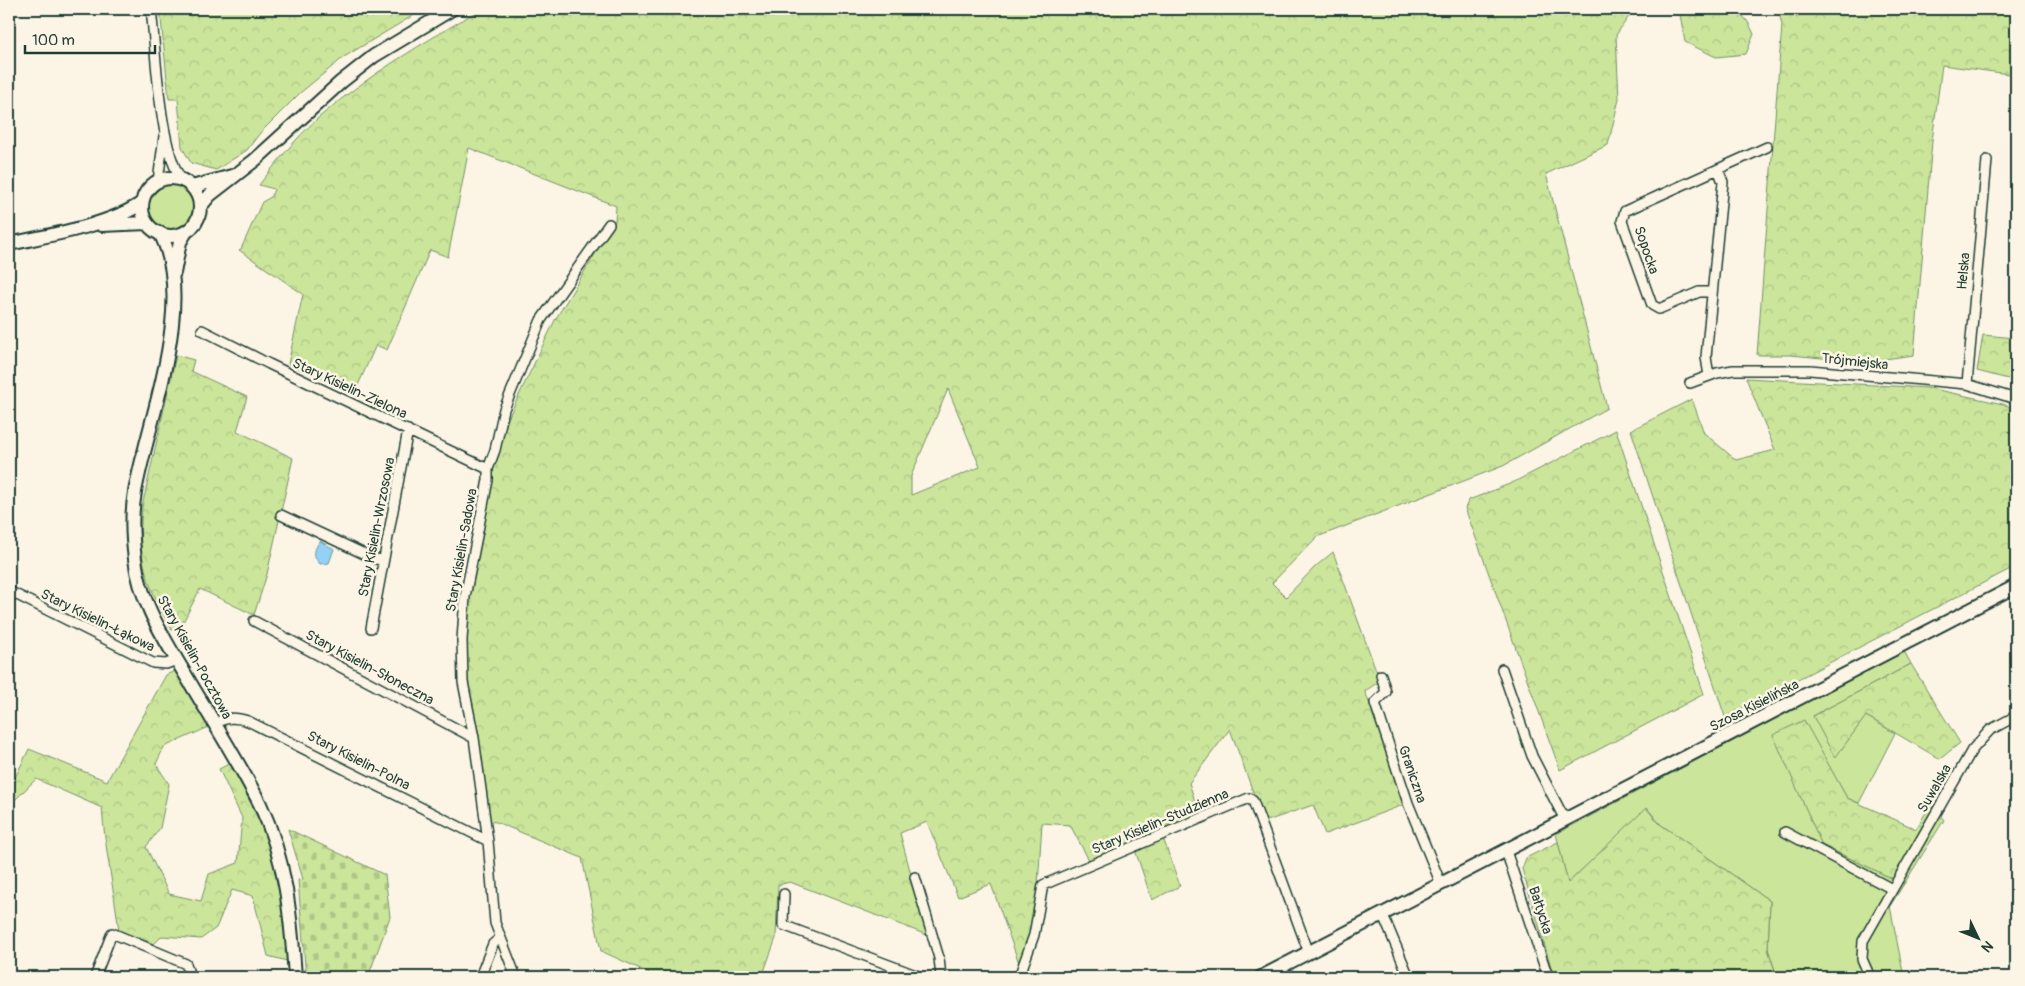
<svg xmlns="http://www.w3.org/2000/svg" width="2025" height="986" viewBox="0 0 2025 986" font-family="Pangolin,sans-serif">
<defs>
<pattern id="forest-crowns" width="20" height="18" patternUnits="userSpaceOnUse" patternTransform="scale(1.25)"><rect width="20" height="18" fill="#cbe59b"/><path d="M2 6a3 3 0 1 1 6 0M12 15a3 3 0 1 1 6 0" fill="none" stroke="#aec586"/></pattern>
<pattern id="cemetery-stones" width="16" height="16" patternUnits="userSpaceOnUse" patternTransform="scale(1.25)"><rect width="16" height="16" fill="#cbe59b"/><path d="M2 7V4a2 2 0 0 1 4 0v3zM10 15v-3a2 2 0 0 1 4 0v3z" fill="#aec586"/></pattern>
</defs>
<rect width="100%" height="100%" fill="#fcf5e5"/>
<filter id="ink" filterUnits="userSpaceOnUse"><feTurbulence type="fractalNoise" baseFrequency=".02" numOctaves="2"/><feDisplacementMap in="SourceGraphic" scale="10" xChannelSelector="R" yChannelSelector="G"/><feConvolveMatrix kernelMatrix="1 2 1 2 8 2 1 2 1" color-interpolation-filters="sRGB"/></filter>
<g filter="url(#ink)">
<path fill="#cbe59b" stroke="#759168" d="M149 207a23 23 0 1 1 46 0a23 23 0 1 1-46 0Z
M 1904,651 L 1911,664 L 1813,716 L 1866,716 L 1895,733 L 1859,803 L 1847,798 L 1829,767 L 1822,845 L 1904,884 L 1890,906 L 1904,977 L 1777,977 L 1768,949 L 1770,901 L 1660,824 L 1647,808 L 1568,883 L 1556,834 Z"/>
<path fill="url(#forest-crowns)" stroke="#759168" fill-rule="evenodd" d="M 160,9 L 424,9 L 344,57 L 300,93 L 260,133 L 247,150 L 216,170 L 191,163 L 182,147 L 178,99 L 169,99 Z
M 481,9 L 1634,9 L 1616,35 L 1619,99 L 1608,145 L 1546,174 L 1607,408 L 1503,466 L 1317,537 L 1272,583 L 1286,597 L 1315,567 L 1333,552 L 1380,681 L 1365,691 L 1406,804 L 1325,834 L 1313,805 L 1264,822 L 1230,729 L 1189,783 L 1200,816 L 1163,838 L 1180,886 L 1152,900 L 1133,844 L 1090,862 L 1070,825 L 1042,823 L 1038,885 L 1031,929 L 1020,966 L 991,884 L 958,897 L 927,822 L 900,833 L 927,935 L 790,882 L 778,885 L 776,938 L 762,977 L 658,977 L 601,951 L 582,858 L 496,822 L 485,821 L 460,647 L 490,469 L 510,414 L 555,320 L 615,221 L 616,206 L 469,148 L 448,257 L 430,250 L 387,350 L 376,345 L 355,392 L 288,364 L 303,294 L 239,250 L 241,249 L 262,202 L 271,197 L 274,189 L 259,185 C 277,162 295,139 317,119 C 366,76 425,42 481,9 ZM 948,389 L 980,467 L 911,495 L 911,476 Z
M 1679,9 L 1737,9 L 1748,22 L 1754,34 L 1746,54 L 1716,57 L 1685,42 Z
M 1778,9 L 2016,9 L 2016,75 L 1942,65 L 1932,141 L 1914,355 L 1863,362 L 1791,355 L 1757,355 L 1782,25 Z
M 1983,335 L 2016,338 L 2016,381 L 1977,371 Z
M 176,355 L 194,360 L 191,371 L 247,397 L 237,431 L 293,458 L 267,574 L 254,615 L 200,589 L 179,630 L 172,630 C 159,607 146,582 142,554 C 139,539 141,522 142,507 Z
M 1746,378 L 1929,388 L 2003,404 L 2016,410 L 2016,566 L 1725,717 L 1631,430 L 1692,399 L 1704,433 L 1736,460 L 1775,450 Z
M 1616,430 L 1704,694 L 1560,770 L 1465,508 L 1469,500 L 1512,483 Z
M 1911,664 L 1960,743 L 1940,759 L 1866,716 L 1835,758 L 1813,716 Z
M 177,670 L 209,727 L 164,747 L 156,764 L 169,784 L 160,828 L 146,847 L 169,894 L 201,901 L 209,874 L 238,863 L 242,818 L 219,769 L 231,763 C 244,790 258,816 268,843 C 281,881 284,922 287,961 L 268,956 L 253,896 L 232,890 L 216,928 L 201,939 L 162,936 L 154,944 L 119,931 C 114,890 105,849 102,808 L 36,779 L 9,806 L 9,790 L 29,749 L 107,781 L 166,675 Z
M 1804,720 L 1847,798 L 1916,829 L 1931,804 L 1944,820 L 1904,884 L 1822,845 L 1773,735 Z
M 1646,808 L 1660,824 L 1770,901 L 1768,949 L 1777,977 L 1554,977 L 1522,869 L 1526,858 L 1558,842 L 1568,883 Z"/>
<path fill="url(#cemetery-stones)" stroke="#759168" d="M 288,829 L 385,875 L 390,917 L 368,977 L 306,977 L 298,880 L 303,879 Z"/>
<path fill="#94d1f5" stroke="#6596a8" d="M 320,541 L 334,549 L 329,563 L 320,564 C 312,556 314,549 320,541 Z"/>
<g fill="none" stroke-linecap="round" stroke-linejoin="round">
<defs>
<path id="street" d="M 151,9 C 156,50 159,150 182,180
M 158,181 L 164,136
M 1712,292 L 1699,292 L 1659,309 L 1652,305 L 1622,221 L 1625,211 L 1767,147
M 202,330 L 269,364 L 488,469
M 1709,376 L 1706,357 L 1723,182 L 1718,169
M 1690,383 L 1717,373 L 1733,370 L 1810,370 L 1967,384 L 2016,399
M 1967,384 L 1987,160
M 281,515 L 375,559 L 383,560
M 9,591 L 153,663 L 166,664 L 177,660
M 254,621 L 474,738
M 371,628 L 408,430
M 1502,669 L 1532,756 L 1565,820
M 1381,675 L 1386,692 L 1375,703 L 1408,803 L 1441,884
M 214,724 C 226,717 235,717 248,721 L 488,841
M 1785,832 L 1892,889
M 1506,851 L 1548,977
M 915,877 L 939,958 L 941,977
M 784,894 L 783,925 L 921,977
M 1383,915 L 1409,977
M 95,977 L 112,933 L 186,964 L 189,974 L 188,977
M 480,977 L 493,944 L 500,938
M 516,977 L 495,923 L 488,841 L 474,738 L 463,682 L 462,640 L 465,597 L 488,480 L 488,469 L 495,450 L 504,409 L 541,320 L 609,224
M 1019,977 L 1034,935 L 1043,885 L 1249,798 L 1253,801 L 1309,953
M 1870,977 L 1862,959 L 1863,941 L 1972,750 L 1990,730 L 2016,716"/>
<path id="secondary" d="M142 207a29 29 0 1 1 58 0a29 29 0 1 1-58 0Z
M 192,187 L 232,176
M 200,207 L 210,195 L 255,160 L 341,82 L 374,56 L 452,9
M 102,225 L 147,223
M 160,233 C 197,303 148,419 135,492 C 131,514 132,537 135,559 C 140,602 164,638 185,674 C 210,717 238,760 260,804 C 286,859 291,917 295,977
M 9,244 C 49,235 108,226 142,203
M 174,273 L 180,242 L 186,232
M 1261,977 L 2016,586"/>
</defs>
<use href="#street" stroke="#1f3d34" stroke-width="12"/>
<use href="#secondary" stroke="#1f3d34" stroke-width="16"/>
<use href="#street" stroke="#fcf5e5" stroke-width="9"/>
<use href="#secondary" stroke="#fcf5e5" stroke-width="12"/>
</g>
</g>
<g text-anchor="middle" stroke-width="5" stroke-linejoin="round" paint-order="stroke">
<g font-size="14" fill="#1f3d34" stroke="#fcf5e5">
<text transform="translate(1647 250) rotate(71)" y="5">Sopocka</text>
<text transform="translate(1963 271) rotate(-85)" y="5">Helska</text>
<text transform="translate(1855 361) rotate(6)" y="5">Trójmiejska</text>
<text transform="translate(350 388) rotate(25)" y="5">Stary Kisielin-Zielona</text>
<text transform="translate(376 527) rotate(-79)" y="5">Stary Kisielin-Wrzosowa</text>
<text transform="translate(461 550) rotate(-80)" y="5">Stary Kisielin-Sadowa</text>
<text transform="translate(98 620) rotate(26)" y="5">Stary Kisielin-Łąkowa</text>
<text transform="translate(195 657) rotate(61)" y="5">Stary Kisielin-Pocztowa</text>
<text transform="translate(370 667) rotate(28)" y="5">Stary Kisielin-Słoneczna</text>
<text transform="translate(1754 705) rotate(-27)" y="5">Szosa Kisielińska</text>
<text transform="translate(359 760) rotate(27)" y="5">Stary Kisielin-Polna</text>
<text transform="translate(1413 774) rotate(71)" y="5">Graniczna</text>
<text transform="translate(1934 788) rotate(-60)" y="5">Suwalska</text>
<text transform="translate(1160 821) rotate(-23)" y="5">Stary Kisielin-Studzienna</text>
<text transform="translate(1541 910) rotate(72)" y="5">Bałtycka</text>
</g>
</g>
<rect width="2025" height="986" fill="none" stroke="#fcf5e5" stroke-width="30"/>
<rect x="15" y="15" width="1995" height="956" fill="none" stroke="#1f3d34" stroke-width="2" filter="url(#ink)"/>
<g transform="translate(1978 938) rotate(133)" stroke="#fcf5e5" stroke-width="4" paint-order="stroke">
<path d="M0-4L9 19L0 12L-9 19Z" fill="#1f3d34"/>
<text y="-8" font-size="14" font-weight="bold" text-anchor="middle" fill="#1f3d34">N</text>
</g>
<path d="M25 45v8h130v-8" fill="none" stroke="#1f3d34" stroke-width="2.5"/>
<text x="32" y="45" font-size="15" fill="#1f3d34" stroke="#fcf5e5" stroke-width="4" paint-order="stroke">100 m</text>
</svg>
